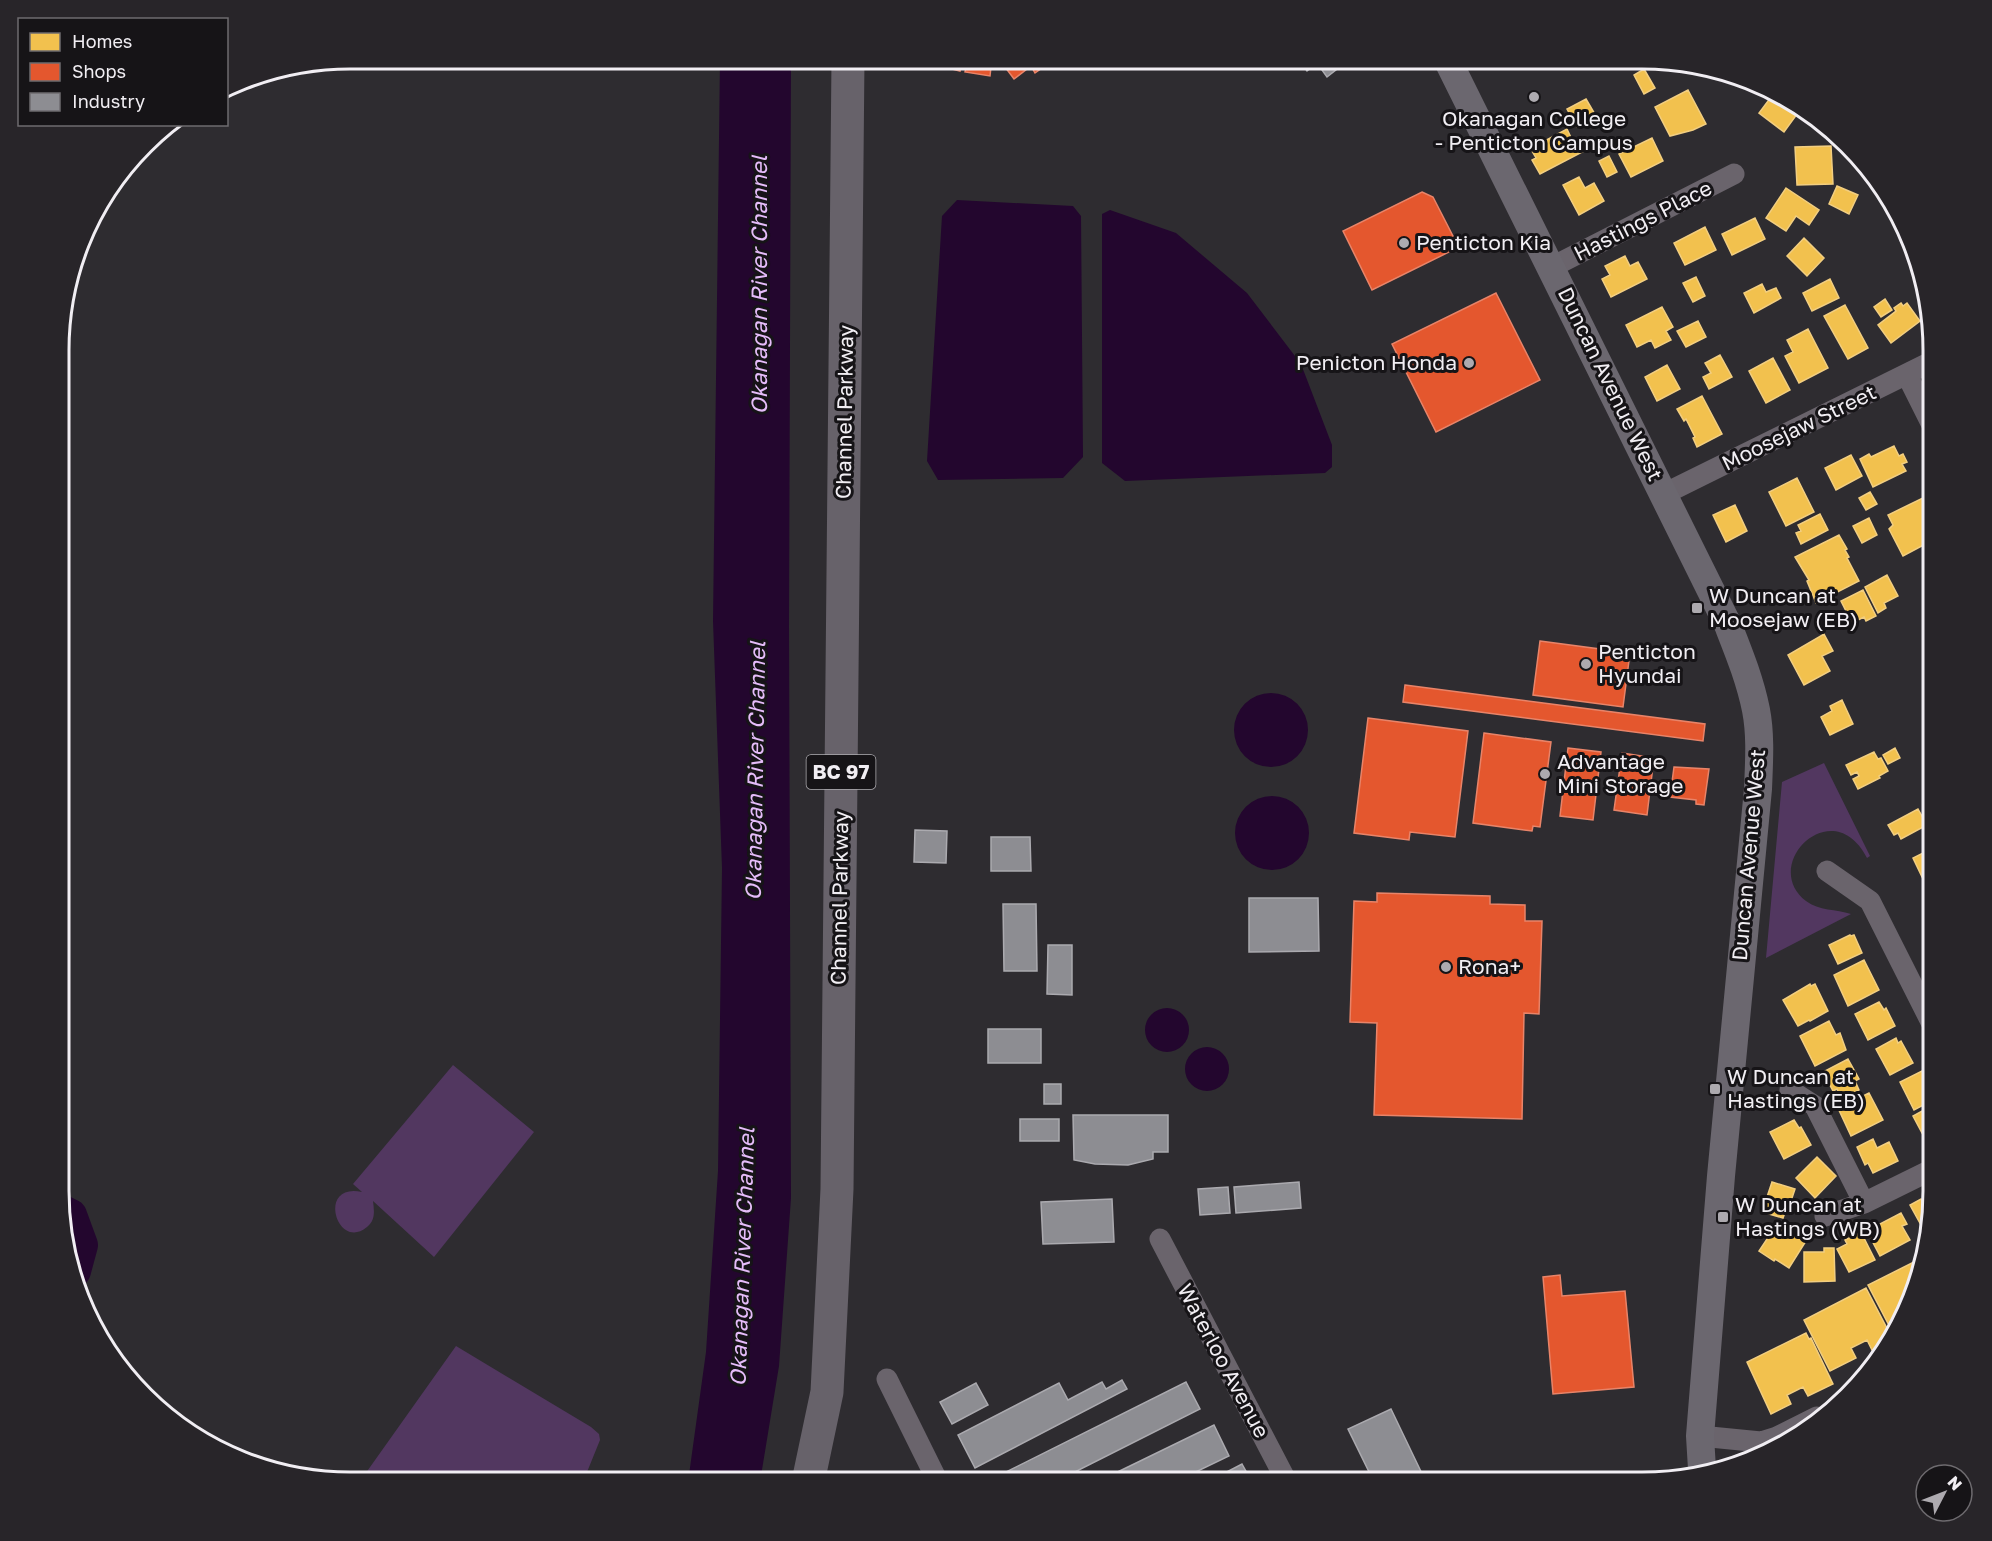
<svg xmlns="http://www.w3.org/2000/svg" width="1992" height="1541" viewBox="0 0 1992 1541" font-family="'Golos Text',sans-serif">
<rect width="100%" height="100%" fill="#2e2c30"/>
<path fill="#523760" d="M 1824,763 L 1870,856 L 1867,858 C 1833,791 1759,865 1806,901 C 1819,911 1836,909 1851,914 L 1766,958 L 1782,782 Z
M 453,1065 L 534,1132 L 434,1257 L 373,1201 C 374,1210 376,1220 367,1227 C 337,1252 316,1182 362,1192 L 353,1184 Z
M 456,1346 L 591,1427 L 599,1434 L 600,1440 L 583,1482 L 372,1482 L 363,1477 Z"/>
<path fill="#23062e" d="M 720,59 L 791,59 L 789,627 L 791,1198 L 779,1366 L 760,1482 L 688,1482 L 706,1352 L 718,1171 L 722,868 L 713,621 Z
M 957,200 L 1073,206 L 1081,216 L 1083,457 L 1063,478 L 938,480 L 927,461 L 942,216 Z
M 1110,210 L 1176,233 L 1247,293 L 1301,364 L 1332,445 L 1332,467 L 1325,473 L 1125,481 L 1102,463 L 1102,214 Z
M1234 730a37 37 0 1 1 74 0a37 37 0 1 1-74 0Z
M1235 833a37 37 0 1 1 74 0a37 37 0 1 1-74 0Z
M1145 1030a22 22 0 1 1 44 0a22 22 0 1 1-44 0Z
M1185 1069a22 22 0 1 1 44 0a22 22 0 1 1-44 0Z"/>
<path fill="#f2c14e" stroke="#f2ce80" stroke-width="1.5" d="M 1644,69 L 1655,88 L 1644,94 L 1634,75 Z
M 1688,90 L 1706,124 L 1693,130 L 1670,136 L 1655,107 Z
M 1774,93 L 1800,110 L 1784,132 L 1759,113 Z
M 1586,99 L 1596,116 L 1577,127 L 1567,109 Z
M 1567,129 L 1575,146 L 1584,141 L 1588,149 L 1540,174 L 1532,160 L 1536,158 L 1532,151 L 1541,146 L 1539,144 Z
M 1652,138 L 1663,161 L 1631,177 L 1619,154 Z
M 1831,146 L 1833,184 L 1797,185 L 1795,147 Z
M 1609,156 L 1617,172 L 1607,177 L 1599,161 Z
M 1579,177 L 1585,188 L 1594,183 L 1604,201 L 1579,215 L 1563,185 Z
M 1837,186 L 1858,195 L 1849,214 L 1829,204 Z
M 1786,188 L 1819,210 L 1809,225 L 1796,216 L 1786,231 L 1766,218 Z
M 1755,218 L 1765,239 L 1732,255 L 1722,234 Z
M 1705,227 L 1716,250 L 1685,265 L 1674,243 Z
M 1804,238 L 1824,258 L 1807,276 L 1787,256 Z
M 1625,256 L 1630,266 L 1638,262 L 1647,279 L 1611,297 L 1602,279 L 1610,275 L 1605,266 Z
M 1696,277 L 1705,296 L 1693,302 L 1683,283 Z
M 1830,279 L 1839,298 L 1812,311 L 1803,293 Z
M 1762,284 L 1766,292 L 1776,288 L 1781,298 L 1754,313 L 1744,293 Z
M 1885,299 L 1892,310 L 1881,317 L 1874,307 Z
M 1901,303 L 1903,306 L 1907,303 L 1920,321 L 1891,343 L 1878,325 L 1896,311 L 1894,308 Z
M 1845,305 L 1868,348 L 1848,359 L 1824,316 Z
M 1662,307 L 1673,327 L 1666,331 L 1671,340 L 1655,348 L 1651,340 L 1637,347 L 1626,325 Z
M 1698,321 L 1706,337 L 1686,347 L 1677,331 Z
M 1808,329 L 1828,368 L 1799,383 L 1785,356 L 1793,352 L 1787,340 Z
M 1720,355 L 1732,377 L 1709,389 L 1703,377 L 1711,373 L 1705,363 Z
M 1773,358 L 1790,390 L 1766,403 L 1749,371 Z
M 1667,365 L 1680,389 L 1657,401 L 1645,377 Z
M 1702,396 L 1722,434 L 1697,447 L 1693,438 L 1695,437 L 1686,419 L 1684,421 L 1677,409 Z
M 1894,446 L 1899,456 L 1903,454 L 1907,462 L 1902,464 L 1906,471 L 1873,487 L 1860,459 L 1869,454 L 1871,457 Z
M 1851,455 L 1862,476 L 1836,490 L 1825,468 Z
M 1797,478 L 1814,512 L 1786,526 L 1769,492 Z
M 1870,492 L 1877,504 L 1866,510 L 1859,498 Z
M 1927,496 L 1933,509 L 1933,540 L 1903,556 L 1889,529 L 1893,525 L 1888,515 Z
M 1735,505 L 1747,531 L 1726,542 L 1713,515 Z
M 1820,514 L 1828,530 L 1801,544 L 1796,533 L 1801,531 L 1798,525 Z
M 1869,518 L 1877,535 L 1862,543 L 1853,526 Z
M 1839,535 L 1847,549 L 1845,550 L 1849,557 L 1847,558 L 1859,581 L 1816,603 L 1807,581 L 1809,580 L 1795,557 Z
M 1933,562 L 1933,589 L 1923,567 Z
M 1887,575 L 1898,596 L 1884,603 L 1886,608 L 1878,613 L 1865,587 Z
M 1863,590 L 1876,616 L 1866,621 L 1864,617 L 1852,623 L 1841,601 Z
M 1824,634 L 1833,651 L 1822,656 L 1830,671 L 1804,685 L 1788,655 Z
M 1842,700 L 1853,724 L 1830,735 L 1821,717 L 1832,711 L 1830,706 Z
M 1895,748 L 1900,758 L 1888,764 L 1883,755 Z
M 1874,752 L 1878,759 L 1881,758 L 1888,771 L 1879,776 L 1880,778 L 1858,789 L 1853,779 L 1859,776 L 1857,772 L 1851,775 L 1846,765 Z
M 1918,809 L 1927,825 L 1901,839 L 1898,833 L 1894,835 L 1888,825 Z
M 1933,848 L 1933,877 L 1924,881 L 1913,858 Z
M 1850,935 L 1851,936 L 1854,935 L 1862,953 L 1838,964 L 1829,945 Z
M 1864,960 L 1879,990 L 1848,1006 L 1834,975 Z
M 1810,984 L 1811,986 L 1815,984 L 1828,1011 L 1810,1021 L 1809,1020 L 1798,1026 L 1783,1000 Z
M 1879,1002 L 1884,1010 L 1886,1008 L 1895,1026 L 1868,1040 L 1855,1014 Z
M 1829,1021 L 1836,1035 L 1840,1033 L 1846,1050 L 1815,1066 L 1800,1036 Z
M 1896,1038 L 1898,1043 L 1901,1041 L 1913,1063 L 1890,1075 L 1876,1049 Z
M 1848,1059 L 1859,1079 L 1855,1081 L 1859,1090 L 1842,1099 L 1837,1089 L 1833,1091 L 1823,1072 Z
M 1924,1070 L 1932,1087 L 1928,1089 L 1933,1100 L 1914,1110 L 1900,1082 Z
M 1869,1093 L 1883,1120 L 1851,1136 L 1838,1108 Z
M 1933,1105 L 1933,1146 L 1930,1148 L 1913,1116 Z
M 1794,1120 L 1799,1128 L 1801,1127 L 1811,1145 L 1784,1159 L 1770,1132 Z
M 1873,1139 L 1877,1148 L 1889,1142 L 1898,1161 L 1873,1173 L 1868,1163 L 1865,1165 L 1857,1147 Z
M 1817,1157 L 1836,1176 L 1815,1198 L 1796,1178 Z
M 1772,1182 L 1795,1189 L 1789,1207 L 1787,1207 L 1783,1218 L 1762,1212 Z
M 1921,1199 L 1923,1203 L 1931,1199 L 1933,1201 L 1933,1211 L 1928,1233 L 1926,1234 L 1910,1205 Z
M 1901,1213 L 1907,1224 L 1902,1226 L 1910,1240 L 1880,1256 L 1869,1235 L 1878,1230 L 1876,1226 Z
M 1777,1224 L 1784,1229 L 1785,1227 L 1806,1241 L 1789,1268 L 1775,1259 L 1774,1261 L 1759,1251 Z
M 1861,1232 L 1875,1260 L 1849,1272 L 1837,1249 L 1847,1244 L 1845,1240 Z
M 1824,1248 L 1834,1248 L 1835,1281 L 1804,1282 L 1804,1252 L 1824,1252 Z
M 1922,1258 L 1911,1303 L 1893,1333 L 1868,1285 Z
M 1866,1288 L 1891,1336 L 1886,1343 L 1872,1350 L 1867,1340 L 1851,1348 L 1856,1358 L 1830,1371 L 1804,1320 Z
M 1806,1333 L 1809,1339 L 1811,1338 L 1833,1384 L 1808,1396 L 1803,1387 L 1787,1395 L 1791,1404 L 1771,1414 L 1747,1362 Z"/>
<path fill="#e4572e" stroke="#e88469" stroke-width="1.5" d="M 945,59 L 962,59 L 960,71 L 944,67 Z
M 968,59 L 976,59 L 975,63 L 991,67 L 990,76 L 965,72 Z
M 999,59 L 1046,59 L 1049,63 L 1035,73 L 1031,66 L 1014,79 Z
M 1422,192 L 1433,197 L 1456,242 L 1451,251 L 1372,290 L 1343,231 Z
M 1496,293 L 1540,380 L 1436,432 L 1392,344 Z
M 1540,641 L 1630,653 L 1623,707 L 1533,695 Z
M 1405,685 L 1705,724 L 1703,741 L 1403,702 Z
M 1368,718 L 1468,731 L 1455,837 L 1410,832 L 1409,840 L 1354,833 Z
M 1484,733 L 1551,742 L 1540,827 L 1533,826 L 1532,831 L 1473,823 Z
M 1568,748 L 1601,752 L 1593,820 L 1560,816 Z
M 1622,753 L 1654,758 L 1647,815 L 1614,810 Z
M 1674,767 L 1709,769 L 1704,805 L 1696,804 L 1696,800 L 1670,797 Z
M 1377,893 L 1490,896 L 1490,904 L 1525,905 L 1525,921 L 1542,921 L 1539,1014 L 1524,1013 L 1522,1119 L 1374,1115 L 1377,1023 L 1350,1022 L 1354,901 L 1377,902 Z
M 1560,1275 L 1562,1296 L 1625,1291 L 1634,1387 L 1553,1394 L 1543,1277 Z
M 1576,1476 L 1577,1482 L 1561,1482 L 1560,1478 Z"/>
<path fill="#8d8d92" stroke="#abaaaf" stroke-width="1.5" d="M 1298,59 L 1344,59 L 1346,62 L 1327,77 L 1317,63 L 1307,71 Z
M 915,830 L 947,831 L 946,863 L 914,862 Z
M 991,837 L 1030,837 L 1031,871 L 991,871 Z
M 1249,898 L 1318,898 L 1319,951 L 1249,952 Z
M 1003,904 L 1036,904 L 1037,971 L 1004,971 Z
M 1048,945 L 1072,945 L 1072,995 L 1047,994 Z
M 988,1029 L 1041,1029 L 1041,1063 L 988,1063 Z
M 1044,1084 L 1061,1084 L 1061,1104 L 1044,1104 Z
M 1073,1115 L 1168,1115 L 1168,1152 L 1153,1152 L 1153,1159 L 1128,1165 L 1095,1164 L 1074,1160 Z
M 1020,1119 L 1059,1119 L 1059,1141 L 1020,1141 Z
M 1299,1182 L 1301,1208 L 1236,1213 L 1234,1187 Z
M 1228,1187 L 1230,1213 L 1200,1215 L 1198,1189 Z
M 1112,1199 L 1114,1242 L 1043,1244 L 1041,1202 Z
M 1122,1380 L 1127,1389 L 975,1468 L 958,1435 L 1059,1383 L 1068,1400 L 1102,1382 L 1106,1389 Z
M 1186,1382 L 1200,1409 L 1055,1482 L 986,1482 Z
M 976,1383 L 988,1405 L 952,1424 L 940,1402 Z
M 1391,1409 L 1426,1482 L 1374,1482 L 1348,1429 Z
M 1214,1425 L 1229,1456 L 1175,1482 L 1097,1482 Z
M 1242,1464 L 1252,1482 L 1215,1482 L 1213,1479 Z"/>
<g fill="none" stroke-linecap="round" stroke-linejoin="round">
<path stroke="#23062e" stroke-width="32" d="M 59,1209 L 71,1215 L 82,1245 L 75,1271"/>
<path stroke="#6a646c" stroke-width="21" d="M 1552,267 L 1734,174
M 1907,375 L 1933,427
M 1664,494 L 1933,361
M 1827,871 L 1870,901 L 1933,1026
M 1790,1090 L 1815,1106 L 1864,1203
M 1825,1216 L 1864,1203 L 1933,1169
M 1160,1239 L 1287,1482
M 887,1379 L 938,1482
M 1700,1436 L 1761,1442 L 1777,1437 L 1817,1417"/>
<path stroke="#6b676f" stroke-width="28" d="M 1447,59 L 1728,625 C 1739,653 1750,680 1756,710 C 1761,736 1759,763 1758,789 L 1721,1176 L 1700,1436 L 1702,1469"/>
<path stroke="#67626a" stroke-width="33" d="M 808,1482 L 827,1392 L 837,1189 L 848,59"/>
</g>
<g fill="#adaaaf" stroke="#161417" stroke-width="2">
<circle cx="1534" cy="97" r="6"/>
<circle cx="1404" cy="243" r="6"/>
<circle cx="1469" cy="363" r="6"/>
<rect x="1691" y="602" width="12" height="12" rx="3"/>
<circle cx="1586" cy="664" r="6"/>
<circle cx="1545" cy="774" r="6"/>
<circle cx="1446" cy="967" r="6"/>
<rect x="1709" y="1083" width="12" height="12" rx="3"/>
<rect x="1717" y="1211" width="12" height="12" rx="3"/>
</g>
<g text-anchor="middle" stroke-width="6" stroke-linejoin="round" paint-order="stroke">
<rect fill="#161417" stroke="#afadb1" stroke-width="1.5" x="806.5" y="755" width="69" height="34" rx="4.5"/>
<g font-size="20" font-weight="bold" fill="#f1eef3">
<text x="841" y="779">BC 97</text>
</g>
<g font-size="21" fill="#f1eef3" stroke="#161417" text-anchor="start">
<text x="1534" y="126" text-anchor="middle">Okanagan College<tspan x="1534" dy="24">- Penticton Campus</tspan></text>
<text x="1416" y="250">Penticton Kia</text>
<text x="1457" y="370" text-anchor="end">Penicton Honda</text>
<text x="1709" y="603">W Duncan at<tspan x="1709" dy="24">Moosejaw (EB)</tspan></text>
<text x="1598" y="659">Penticton<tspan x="1598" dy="24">Hyundai</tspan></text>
<text x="1557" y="769">Advantage<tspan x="1557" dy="24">Mini Storage</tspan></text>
<text x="1458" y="974">Rona+</text>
<text x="1727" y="1084">W Duncan at<tspan x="1727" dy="24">Hastings (EB)</tspan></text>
<text x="1735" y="1212">W Duncan at<tspan x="1735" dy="24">Hastings (WB)</tspan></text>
</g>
<g font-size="21" fill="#f1eef3" stroke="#161417">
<text transform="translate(1643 221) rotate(-27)" y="7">Hastings Place</text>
<text transform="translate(1610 384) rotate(64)" y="7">Duncan Avenue West</text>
<text transform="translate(845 412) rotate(-89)" y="7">Channel Parkway</text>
<text transform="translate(1799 428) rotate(-26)" y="7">Moosejaw Street</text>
<text transform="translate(1749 855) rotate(-85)" y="7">Duncan Avenue West</text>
<text transform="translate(840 898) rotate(-89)" y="7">Channel Parkway</text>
<text transform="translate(1223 1361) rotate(62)" y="7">Waterloo Avenue</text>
</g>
<g font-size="22" font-style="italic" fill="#e5bcf9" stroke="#161417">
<text transform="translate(759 285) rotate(-90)" y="8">Okanagan River Channel</text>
<text transform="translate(755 771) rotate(-89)" y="8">Okanagan River Channel</text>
<text transform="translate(742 1257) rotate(-88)" y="8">Okanagan River Channel</text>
</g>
</g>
<path d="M0 0H1992V1541H0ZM350 69H1642A281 281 0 0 1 1923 350V1191A281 281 0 0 1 1642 1472H350A281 281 0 0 1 69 1191V350A281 281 0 0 1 350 69Z" fill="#282529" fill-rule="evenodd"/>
<path fill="none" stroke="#f1eef3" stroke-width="3" d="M350 69H1642A281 281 0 0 1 1923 350V1191A281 281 0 0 1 1642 1472H350A281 281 0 0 1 69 1191V350A281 281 0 0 1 350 69Z"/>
<rect x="18" y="18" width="210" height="108" fill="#161417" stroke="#6e6b6f" stroke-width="1.5"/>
<rect x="30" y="33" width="30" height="18" fill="#f2c14e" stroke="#6e6b6f" stroke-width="1.5"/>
<text x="72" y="48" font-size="18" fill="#f1eef3">Homes</text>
<rect x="30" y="63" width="30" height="18" fill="#e4572e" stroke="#6e6b6f" stroke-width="1.5"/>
<text x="72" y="78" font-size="18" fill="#f1eef3">Shops</text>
<rect x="30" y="93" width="30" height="18" fill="#8d8d92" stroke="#6e6b6f" stroke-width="1.5"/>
<text x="72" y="108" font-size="18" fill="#f1eef3">Industry</text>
<g transform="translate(1944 1493) rotate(48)"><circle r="28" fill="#161417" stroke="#6e6b6f" stroke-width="1.5"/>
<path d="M0-4.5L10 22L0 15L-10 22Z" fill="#adaaaf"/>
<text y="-9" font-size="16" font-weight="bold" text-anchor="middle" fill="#f1eef3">N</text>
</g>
</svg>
